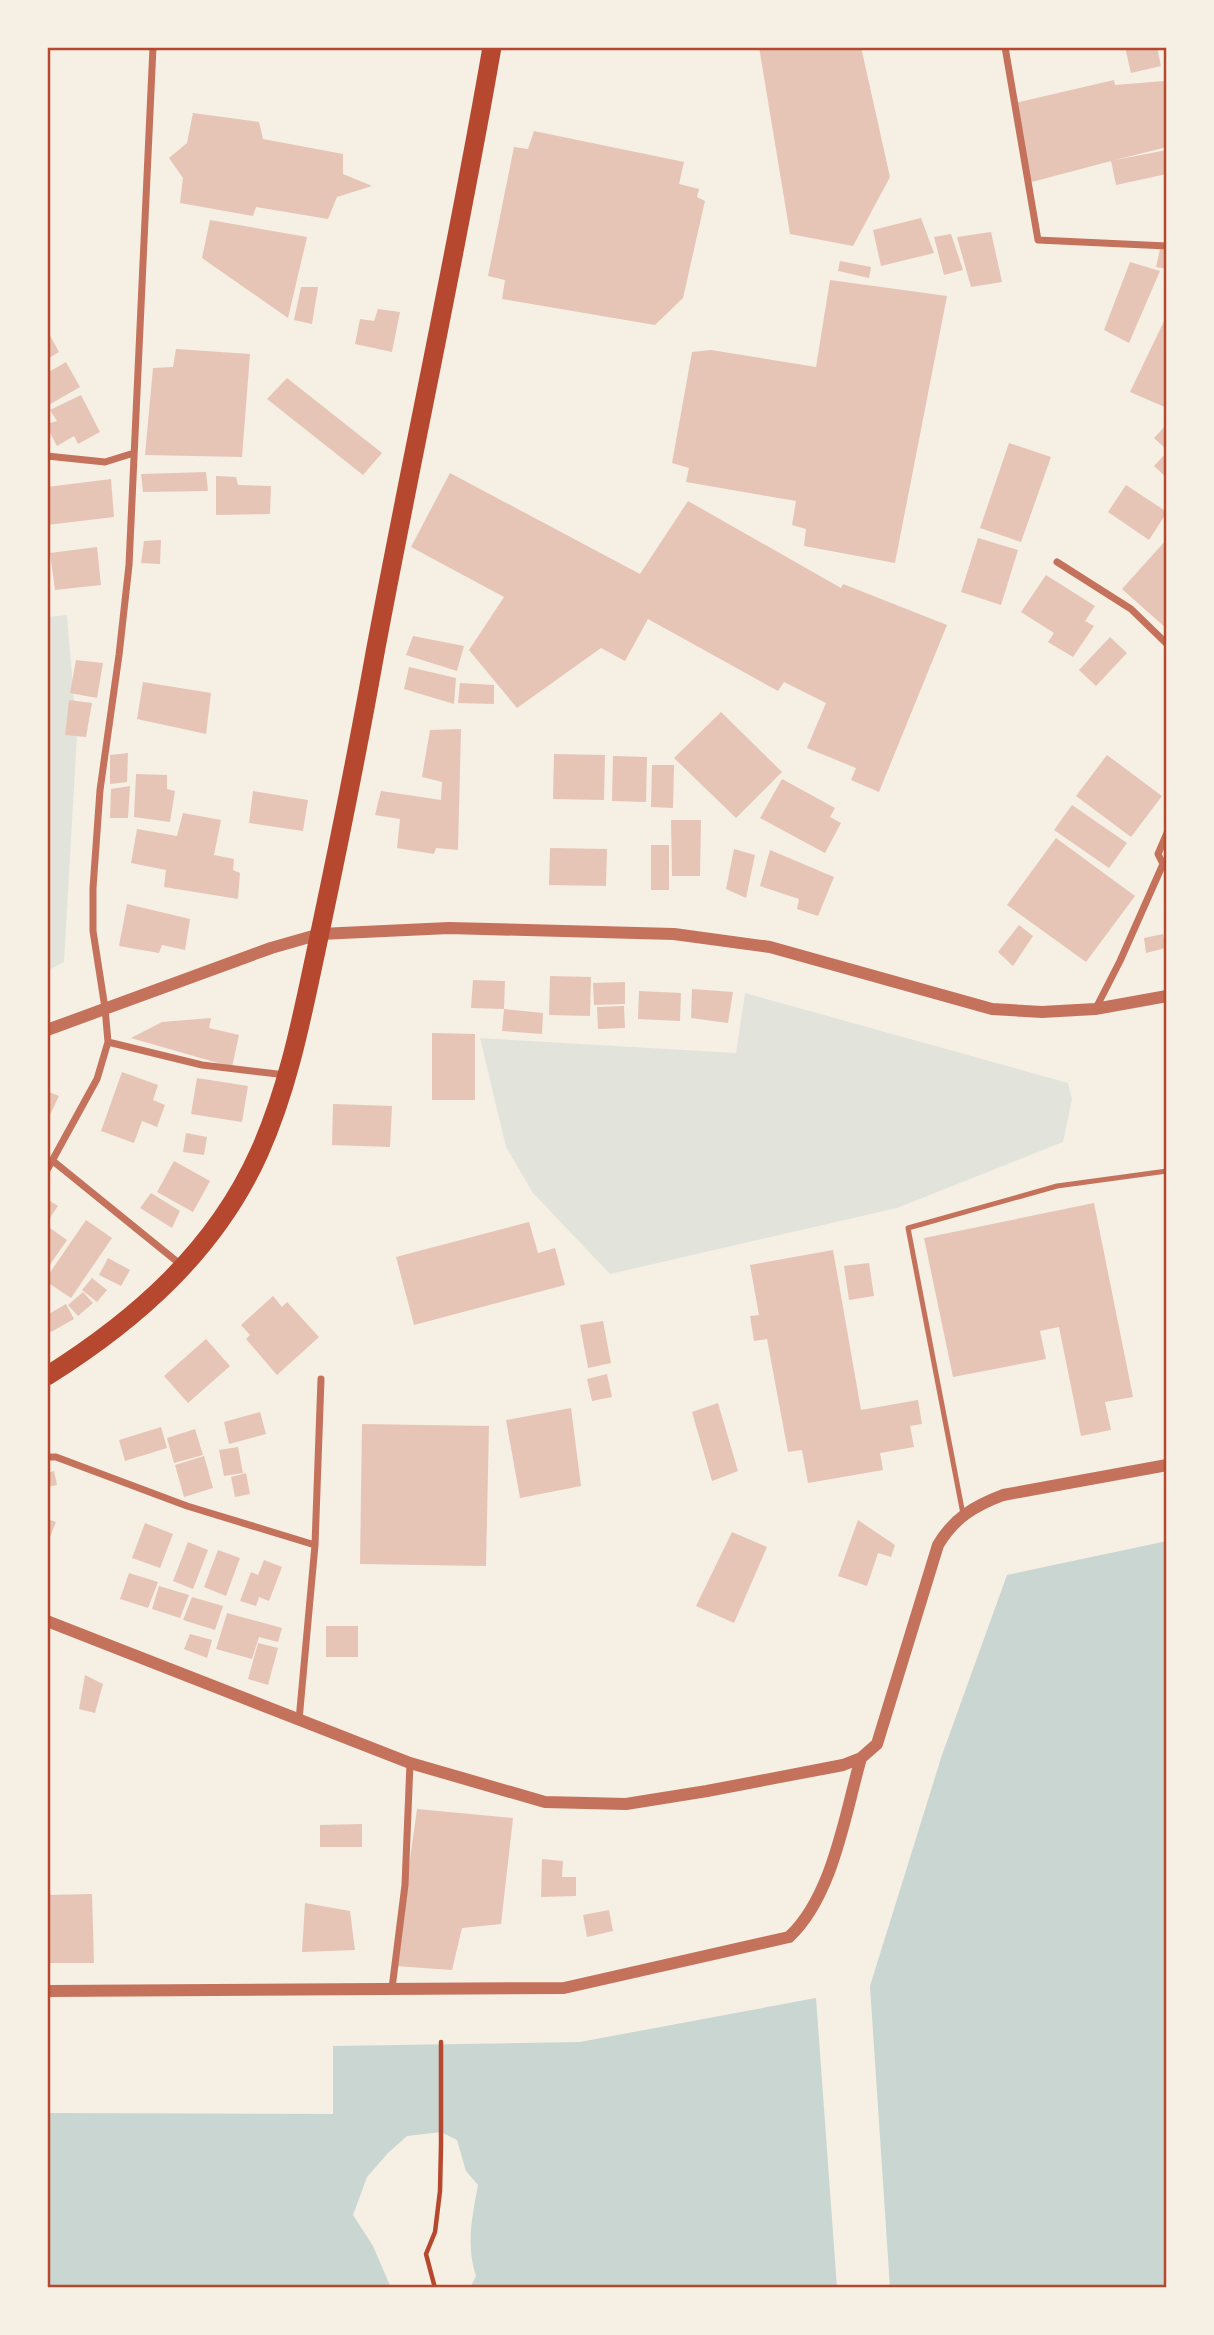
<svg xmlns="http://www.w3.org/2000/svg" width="1214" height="2335" viewBox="0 0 1214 2335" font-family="'DM Sans',sans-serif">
<rect width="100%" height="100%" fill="#f6efe4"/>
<path fill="#e2e4dc" d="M 67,615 L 77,735 L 64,962 L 47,971 L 47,617 Z
M 745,993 L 1068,1083 L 1072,1099 L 1063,1142 L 897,1208 L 610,1274 L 533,1193 L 506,1147 L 480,1038 L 736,1053 Z"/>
<path fill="#c9d6d2" d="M 1167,1541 L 1167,2288 L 890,2288 L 870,1986 L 942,1755 L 1007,1575 Z
M 816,1998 L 837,2288 L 470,2288 L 476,2276 C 466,2245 472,2217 478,2185 L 466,2171 L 457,2140 L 441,2132 L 407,2136 L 388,2153 L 367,2177 L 353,2215 L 373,2246 L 391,2288 L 47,2288 L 47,2113 L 333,2114 L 333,2046 L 580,2042 Z"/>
<path fill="#e6c5b7" d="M 759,47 L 861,47 L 890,177 L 853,246 L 790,234 Z
M 1125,47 L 1157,47 L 1161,66 L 1131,73 Z
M 1114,80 L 1115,85 L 1164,81 L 1167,94 L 1167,147 L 1115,160 L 1167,150 L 1167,174 L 1116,185 L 1111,161 L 1028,183 L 1015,103 Z
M 193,113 L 259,122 L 263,139 L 343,154 L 343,174 L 372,186 L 337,197 L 328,219 L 256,207 L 253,216 L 180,203 L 183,178 L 169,158 L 187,143 Z
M 534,131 L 684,162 L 679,184 L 699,189 L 697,197 L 705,201 L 683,298 L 655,325 L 502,299 L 505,280 L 488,276 L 514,147 L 528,149 Z
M 921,218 L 934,253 L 881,266 L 873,230 Z
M 210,220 L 307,237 L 288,318 L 202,258 Z
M 991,232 L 1002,282 L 971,287 L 957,237 Z
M 951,234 L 963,270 L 944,275 L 934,237 Z
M 1160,249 L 1167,250 L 1167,269 L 1156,267 Z
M 840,261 L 871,267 L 869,278 L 838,271 Z
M 1130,262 L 1160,271 L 1129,343 L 1104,330 Z
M 830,280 L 947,296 L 895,563 L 804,546 L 806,529 L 792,525 L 796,501 L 686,482 L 689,468 L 672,463 L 692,352 L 711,350 L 816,367 Z
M 301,287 L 318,287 L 312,324 L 294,320 Z
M 378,309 L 400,312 L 392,352 L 355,344 L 360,319 L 374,321 Z
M 1165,319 L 1167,320 L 1167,408 L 1130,392 Z
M 47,330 L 59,352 L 49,358 L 47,355 Z
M 176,349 L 250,354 L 242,457 L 145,455 L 153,368 L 173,367 Z
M 66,362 L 80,387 L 47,406 L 47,373 Z
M 287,378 L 382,453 L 363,475 L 267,399 Z
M 81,395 L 100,432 L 78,444 L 74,436 L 57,446 L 47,427 L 47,424 L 57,421 L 50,410 Z
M 1167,424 L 1167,450 L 1154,438 Z
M 1009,443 L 1051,457 L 1021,542 L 980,528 Z
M 1167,452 L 1167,478 L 1154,466 Z
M 206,472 L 208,491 L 143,492 L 141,474 Z
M 450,473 L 640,574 L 688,501 L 841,588 L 843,584 L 947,625 L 879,792 L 851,780 L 856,768 L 807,748 L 826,703 L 784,682 L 778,691 L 648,619 L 625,661 L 601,648 L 517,708 L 469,650 L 504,597 L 411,547 Z
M 216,476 L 236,477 L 238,485 L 271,486 L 270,514 L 216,515 Z
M 111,479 L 114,517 L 47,525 L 47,487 Z
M 1126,485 L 1167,512 L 1149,540 L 1108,512 Z
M 978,538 L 1018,550 L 1001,605 L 961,592 Z
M 1167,539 L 1167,629 L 1122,589 Z
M 161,540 L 160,564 L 141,563 L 144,541 Z
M 97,547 L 101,585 L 55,590 L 50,553 Z
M 1046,575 L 1095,606 L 1085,621 L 1094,626 L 1073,657 L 1048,642 L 1054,633 L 1021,612 Z
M 413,636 L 464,646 L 457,671 L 406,655 Z
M 1110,637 L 1127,653 L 1096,686 L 1079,670 Z
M 76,660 L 103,663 L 97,698 L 70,693 Z
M 409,667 L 456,678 L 454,704 L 404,689 Z
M 143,682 L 211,693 L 206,734 L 137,719 Z
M 460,683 L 494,685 L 494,704 L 458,703 Z
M 69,700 L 92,703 L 86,737 L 65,735 Z
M 721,712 L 782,772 L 736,818 L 674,758 Z
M 461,729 L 458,850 L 436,848 L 434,854 L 397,848 L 400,819 L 375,815 L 381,791 L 441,800 L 442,782 L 422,777 L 430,730 Z
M 128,753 L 127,782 L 110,784 L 110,755 Z
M 554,754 L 605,755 L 604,800 L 553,799 Z
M 1107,755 L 1162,796 L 1131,837 L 1076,796 Z
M 613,756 L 647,757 L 646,802 L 612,801 Z
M 652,765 L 674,765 L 673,808 L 651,807 Z
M 136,774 L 167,775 L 167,789 L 175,791 L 170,822 L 134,817 Z
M 782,779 L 835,808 L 830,817 L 841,823 L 825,853 L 760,818 Z
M 130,786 L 128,818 L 110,818 L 111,789 Z
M 253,791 L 308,800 L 303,831 L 249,823 Z
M 1072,805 L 1127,843 L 1109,868 L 1054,830 Z
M 183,813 L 221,820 L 214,855 L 234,859 L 233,870 L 240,873 L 238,899 L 164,887 L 166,870 L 131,863 L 137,829 L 177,836 Z
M 671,820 L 701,820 L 700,876 L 672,876 Z
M 1056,838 L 1135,896 L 1086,962 L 1007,905 Z
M 651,845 L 669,845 L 669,890 L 651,890 Z
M 550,848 L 607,849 L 606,886 L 549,885 Z
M 734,849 L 755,855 L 746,898 L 726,889 Z
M 770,850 L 834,877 L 818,916 L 797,909 L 799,899 L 760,886 Z
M 127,904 L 190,919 L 185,950 L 162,945 L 159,953 L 119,946 Z
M 1019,925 L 1033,936 L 1013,966 L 998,952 Z
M 1163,934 L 1166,948 L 1146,953 L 1144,938 Z
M 550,976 L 591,977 L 590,1016 L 549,1015 Z
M 473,980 L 505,981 L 504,1009 L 471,1008 Z
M 625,982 L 625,1004 L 594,1005 L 593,983 Z
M 692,989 L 733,992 L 728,1023 L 691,1018 Z
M 639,991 L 681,993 L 680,1021 L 638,1019 Z
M 624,1006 L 625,1028 L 598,1029 L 597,1007 Z
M 504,1009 L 543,1013 L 542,1034 L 502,1031 Z
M 211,1018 L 209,1028 L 239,1035 L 232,1067 L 131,1038 L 162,1022 Z
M 432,1033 L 475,1034 L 475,1100 L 432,1100 Z
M 122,1072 L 158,1085 L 153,1100 L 165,1105 L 157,1127 L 142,1121 L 134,1143 L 101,1131 Z
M 197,1078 L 248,1086 L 242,1122 L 191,1114 Z
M 47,1091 L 59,1096 L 47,1121 Z
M 333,1104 L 392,1106 L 390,1147 L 332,1145 Z
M 186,1133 L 207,1137 L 204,1155 L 183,1152 Z
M 174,1161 L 210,1181 L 193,1212 L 157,1192 Z
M 151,1193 L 180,1211 L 172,1228 L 140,1208 Z
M 47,1199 L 58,1206 L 47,1222 Z
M 1094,1203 L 1133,1397 L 1105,1402 L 1111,1430 L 1081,1436 L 1059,1327 L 1040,1331 L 1046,1359 L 953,1377 L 924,1238 Z
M 86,1220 L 112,1238 L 71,1298 L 47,1282 L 47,1277 Z
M 529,1222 L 538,1253 L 555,1248 L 565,1285 L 414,1325 L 396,1257 Z
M 47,1226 L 67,1240 L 47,1269 Z
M 833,1250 L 861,1410 L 918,1400 L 922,1424 L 910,1426 L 914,1447 L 880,1453 L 883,1470 L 808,1483 L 802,1450 L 788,1452 L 767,1339 L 754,1341 L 750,1316 L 759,1315 L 750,1265 Z
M 108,1258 L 130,1270 L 121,1286 L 99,1275 Z
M 869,1263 L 874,1296 L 849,1300 L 844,1266 Z
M 92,1278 L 107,1290 L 97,1302 L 82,1290 Z
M 83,1292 L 93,1303 L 78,1316 L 68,1305 Z
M 273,1296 L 282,1307 L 287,1302 L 319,1337 L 277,1375 L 246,1339 L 250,1335 L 241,1325 Z
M 66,1304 L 74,1319 L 51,1332 L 47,1325 L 47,1315 Z
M 603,1321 L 611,1363 L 588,1368 L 580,1325 Z
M 206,1339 L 230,1366 L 188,1403 L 164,1376 Z
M 607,1374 L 612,1397 L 592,1401 L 587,1379 Z
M 718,1403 L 738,1471 L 712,1481 L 692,1412 Z
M 571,1408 L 581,1486 L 520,1498 L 506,1420 Z
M 260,1412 L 266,1434 L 229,1444 L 224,1422 Z
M 362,1424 L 489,1426 L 486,1566 L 360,1564 Z
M 161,1427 L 167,1448 L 125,1461 L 119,1440 Z
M 195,1429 L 203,1455 L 174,1463 L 167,1438 Z
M 238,1447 L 243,1473 L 224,1476 L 219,1450 Z
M 204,1456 L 213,1488 L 184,1497 L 175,1465 Z
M 54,1471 L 57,1485 L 47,1487 L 47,1473 Z
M 246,1473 L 250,1494 L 235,1497 L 231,1477 Z
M 47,1519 L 56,1522 L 50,1537 L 47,1536 Z
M 858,1520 L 895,1545 L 891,1557 L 878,1553 L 867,1586 L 838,1576 Z
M 145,1523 L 173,1534 L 160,1568 L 132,1558 Z
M 732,1532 L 767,1547 L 734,1623 L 696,1606 Z
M 188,1542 L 208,1550 L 193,1589 L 173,1581 Z
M 218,1550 L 240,1558 L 226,1596 L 204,1587 Z
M 264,1560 L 282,1567 L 269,1601 L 259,1597 L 256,1606 L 240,1601 L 251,1572 L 258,1575 Z
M 129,1573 L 158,1582 L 148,1608 L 120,1599 Z
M 159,1586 L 189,1595 L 180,1618 L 152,1609 Z
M 192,1597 L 223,1606 L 215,1630 L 183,1620 Z
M 227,1613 L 282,1628 L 278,1642 L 259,1637 L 252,1659 L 216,1649 Z
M 326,1626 L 358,1626 L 358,1657 L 326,1657 Z
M 190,1634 L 212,1640 L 207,1658 L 184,1649 Z
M 258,1643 L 278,1648 L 268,1685 L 248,1679 Z
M 85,1675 L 103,1684 L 95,1713 L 79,1709 Z
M 417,1809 L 513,1818 L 501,1924 L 462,1928 L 452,1970 L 395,1966 Z
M 362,1824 L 362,1847 L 320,1847 L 320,1825 Z
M 542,1859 L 563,1861 L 562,1877 L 576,1877 L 576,1896 L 541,1897 Z
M 92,1894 L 94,1963 L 47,1963 L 47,1895 Z
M 305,1903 L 350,1911 L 355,1950 L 302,1952 Z
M 609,1910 L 613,1931 L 587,1937 L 583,1915 Z"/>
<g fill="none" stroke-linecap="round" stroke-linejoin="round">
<path stroke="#b5482f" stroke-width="4.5" d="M 441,2042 L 441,2145
M 435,2288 L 426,2254 L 435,2232 L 440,2191 L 441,2145"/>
<path stroke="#c5725c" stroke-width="5" d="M 963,1514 L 908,1228 L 1057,1186 L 1167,1171"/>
<path stroke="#c5725c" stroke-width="7" d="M 1005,47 L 1038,240 L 1167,246
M 47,456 L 105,462 L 134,453
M 1057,562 L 1131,609 L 1167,644
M 1096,1008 L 1120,961 L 1163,864 L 1158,854 L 1167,833
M 108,1042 L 202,1065 L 286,1075
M 53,1161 L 180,1264
M 47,1170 L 97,1079 L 108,1042 L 105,1008 L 93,931 L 93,888 L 100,790 L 119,655 L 129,565 L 153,47
M 47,1457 L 56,1457 L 187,1506 L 315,1545
M 299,1720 L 315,1545 L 321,1379
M 392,1988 L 405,1885 L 410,1763"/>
<path stroke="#c5725c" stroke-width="12" d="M 47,1030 L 271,948 L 320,934 L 449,928 L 674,934 L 770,947 L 992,1009 L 1042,1012 L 1095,1009 L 1167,996
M 47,1621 L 410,1763 L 545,1802 L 626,1804 L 707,1791 L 843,1765 L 861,1758 L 877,1744 L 938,1545 C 954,1518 974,1506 1003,1495 L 1167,1465
M 47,1991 L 564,1988 L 789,1937 C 833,1896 845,1814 861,1758"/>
<path stroke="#b5482f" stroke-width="19" d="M 47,1376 C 136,1320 215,1251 259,1153 C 290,1084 303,1011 319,937 C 339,843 358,748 375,653 C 413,450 457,250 492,47"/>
</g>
<rect width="1214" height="2335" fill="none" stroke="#f6efe4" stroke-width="98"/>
<rect x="49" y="49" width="1116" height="2237" fill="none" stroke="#b5482f" stroke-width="2.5"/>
</svg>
